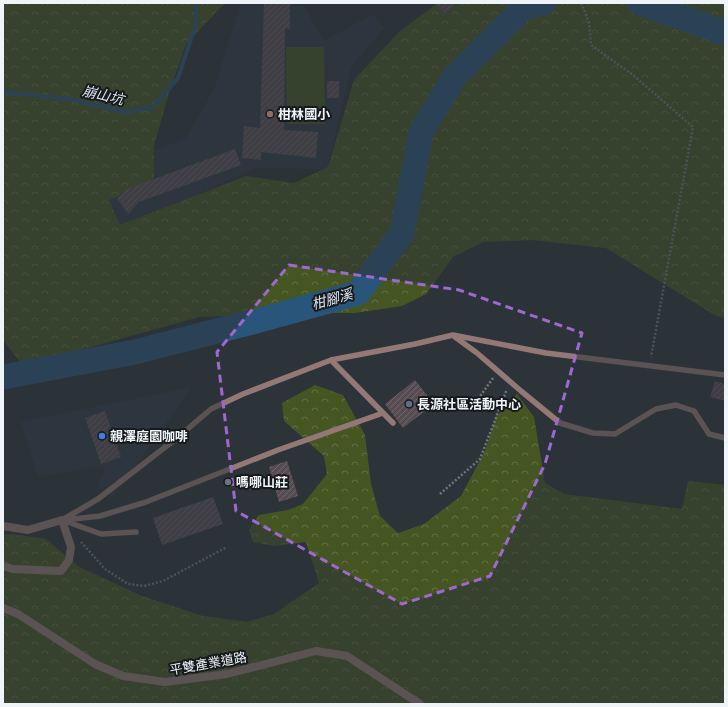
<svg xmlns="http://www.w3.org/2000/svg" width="728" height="707" viewBox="0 0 728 707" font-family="'DejaVu Sans','Noto Sans TC',sans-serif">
<defs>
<pattern id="forest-crowns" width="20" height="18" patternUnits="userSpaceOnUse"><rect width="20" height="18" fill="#465623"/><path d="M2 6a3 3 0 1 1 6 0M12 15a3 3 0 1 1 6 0" fill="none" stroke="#616f44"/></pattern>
<pattern id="building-hatch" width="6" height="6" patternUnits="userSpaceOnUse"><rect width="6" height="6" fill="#564c52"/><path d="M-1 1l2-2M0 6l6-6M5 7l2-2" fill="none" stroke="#6f666c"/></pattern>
</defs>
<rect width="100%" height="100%" fill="#2c3339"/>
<path fill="#2f3a46" d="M 241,3 L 291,3 L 292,7 L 304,6 L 324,41 L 373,14 L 384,28 L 351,67 L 327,169 L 255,168 L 120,230 L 90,178 L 186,138 L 214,89 Z
M 192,387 L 113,497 L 97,486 L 105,469 L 94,467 L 38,477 L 21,422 Z"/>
<path fill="url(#forest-crowns)" d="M 3,3 L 225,3 L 186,44 L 167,99 L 154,146 L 154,179 L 109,200 L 120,225 L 246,176 L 294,183 L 328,167 L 354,80 L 400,31 L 438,3 L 725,3 L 725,319 L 713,314 L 606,248 L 532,240 L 483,242 L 453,257 L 426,294 L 402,306 L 355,313 L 299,313 L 199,317 L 23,366 L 3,340 Z
M 315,385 L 343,395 L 365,435 L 371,484 L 380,516 L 398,533 L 424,524 L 461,496 L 485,451 L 496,417 L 517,394 L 534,417 L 545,483 L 564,494 L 682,509 L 688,481 L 725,485 L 725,704 L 3,704 L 3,534 L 19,535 L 46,539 L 79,567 L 142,596 L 203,616 L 247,622 L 274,614 L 319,583 L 306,542 L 274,546 L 253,542 L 249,530 L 259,515 L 288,510 L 303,504 L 327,474 L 324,456 L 284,421 L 282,403 Z"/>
<path fill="#465623" d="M 286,47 L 324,47 L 325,124 L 287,124 Z"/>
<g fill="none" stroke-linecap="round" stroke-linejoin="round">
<path stroke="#2a557b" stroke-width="4" d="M 3,92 L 70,99 L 126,112 L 152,108 L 178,78 L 196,24 L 196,3"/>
<path stroke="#2a557b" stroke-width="25" d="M 640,3 L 725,33
M 3,377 L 135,352 L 260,320 L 358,293 L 402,233 L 421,132 L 455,76 L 524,7 L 543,3"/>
</g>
<path fill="url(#building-hatch)" d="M 264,3 L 290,3 L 290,29 L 285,28 L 284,130 L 318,132 L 316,158 L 261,152 L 261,160 L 242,158 L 244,126 L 260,128 Z
M 435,3 L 453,3 L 455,5 L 445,14 Z
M 327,81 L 339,81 L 339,98 L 327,98 Z
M 235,149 L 241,165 L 139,202 L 128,214 L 117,198 L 127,189 Z
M 415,380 L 434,404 L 403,428 L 385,404 Z
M 715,381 L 725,384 L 725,401 L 710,397 Z
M 105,411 L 121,457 L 101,464 L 85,418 Z
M 287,461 L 298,496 L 279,502 L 269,467 Z
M 213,497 L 223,524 L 162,545 L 153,518 Z"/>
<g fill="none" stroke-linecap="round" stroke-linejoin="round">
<path stroke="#70777c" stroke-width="2.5" stroke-dasharray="2 2" stroke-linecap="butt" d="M 581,3 L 589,22 L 591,45 L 633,75 L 693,127 L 651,357
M 471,409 L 493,378
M 440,494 L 480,459 L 507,389
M 81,542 L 105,569 L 128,584 L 144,586 L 163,581 L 227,547"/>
<path stroke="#947876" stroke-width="5.5" d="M 455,337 L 477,353 L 521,391 L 560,423 L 593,433 L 615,434 L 656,409 L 676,405 L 694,411 L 709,434 L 725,438
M 331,360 L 393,423
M 62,520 L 98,499 L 177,438 L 211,409 L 243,394 L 331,360 L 415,344 L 453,335 L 546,353 L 725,375
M 65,520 L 100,516 L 146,502 L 278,450 L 383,413
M 65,521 L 101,534 L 136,532"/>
<path stroke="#947876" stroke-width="8" d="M 3,526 L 28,530 L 62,520 L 71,547 L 69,560 L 61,571 L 13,569 L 3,566
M 3,608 L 18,614 L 95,664 L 123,676 L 165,682 L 227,674 L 316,651 L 347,656 L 420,704"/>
</g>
<path d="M0 0H728V707H0ZM 289,265 L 459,290 L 582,333 L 545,464 L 490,576 L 402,604 L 236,511 L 217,352 Z" fill="#2c3339" fill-opacity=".55" fill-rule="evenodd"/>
<path fill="none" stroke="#9e68d0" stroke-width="3" stroke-dasharray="8 5" stroke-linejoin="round" d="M 289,265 L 459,290 L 582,333 L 545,464 L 490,576 L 402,604 L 236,511 L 217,352 Z"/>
<circle fill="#8d6e63" stroke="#171a1d" stroke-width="1.5" cx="270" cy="114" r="4"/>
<circle fill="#5c6f8a" stroke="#171a1d" stroke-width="1.5" cx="409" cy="404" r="4"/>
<circle fill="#3f7fe0" stroke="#171a1d" stroke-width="1.5" cx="102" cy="436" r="4"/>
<circle fill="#6b7280" stroke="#171a1d" stroke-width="1.5" cx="228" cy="482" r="4"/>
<g text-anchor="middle" stroke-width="4" stroke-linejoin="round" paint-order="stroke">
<g font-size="13" font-weight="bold" fill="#eff4f8" stroke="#171a1d" text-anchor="start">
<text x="278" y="119">柑林國小</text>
<text x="417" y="409">長源社區活動中心</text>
<text x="110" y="441">親澤庭園咖啡</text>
<text x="236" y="487">嗎哪山莊</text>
</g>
<g font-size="13" fill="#eff4f8" stroke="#171a1d">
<text transform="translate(208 663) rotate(-10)" y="5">平雙產業道路</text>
</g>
<g font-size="14" font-style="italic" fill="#d8e5f1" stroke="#171a1d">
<text transform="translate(103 95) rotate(13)" y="5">崩山坑</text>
<text transform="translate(332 299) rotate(-16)" y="5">柑腳溪</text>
</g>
</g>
<rect width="728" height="707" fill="none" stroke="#eff4f8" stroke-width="8"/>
</svg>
